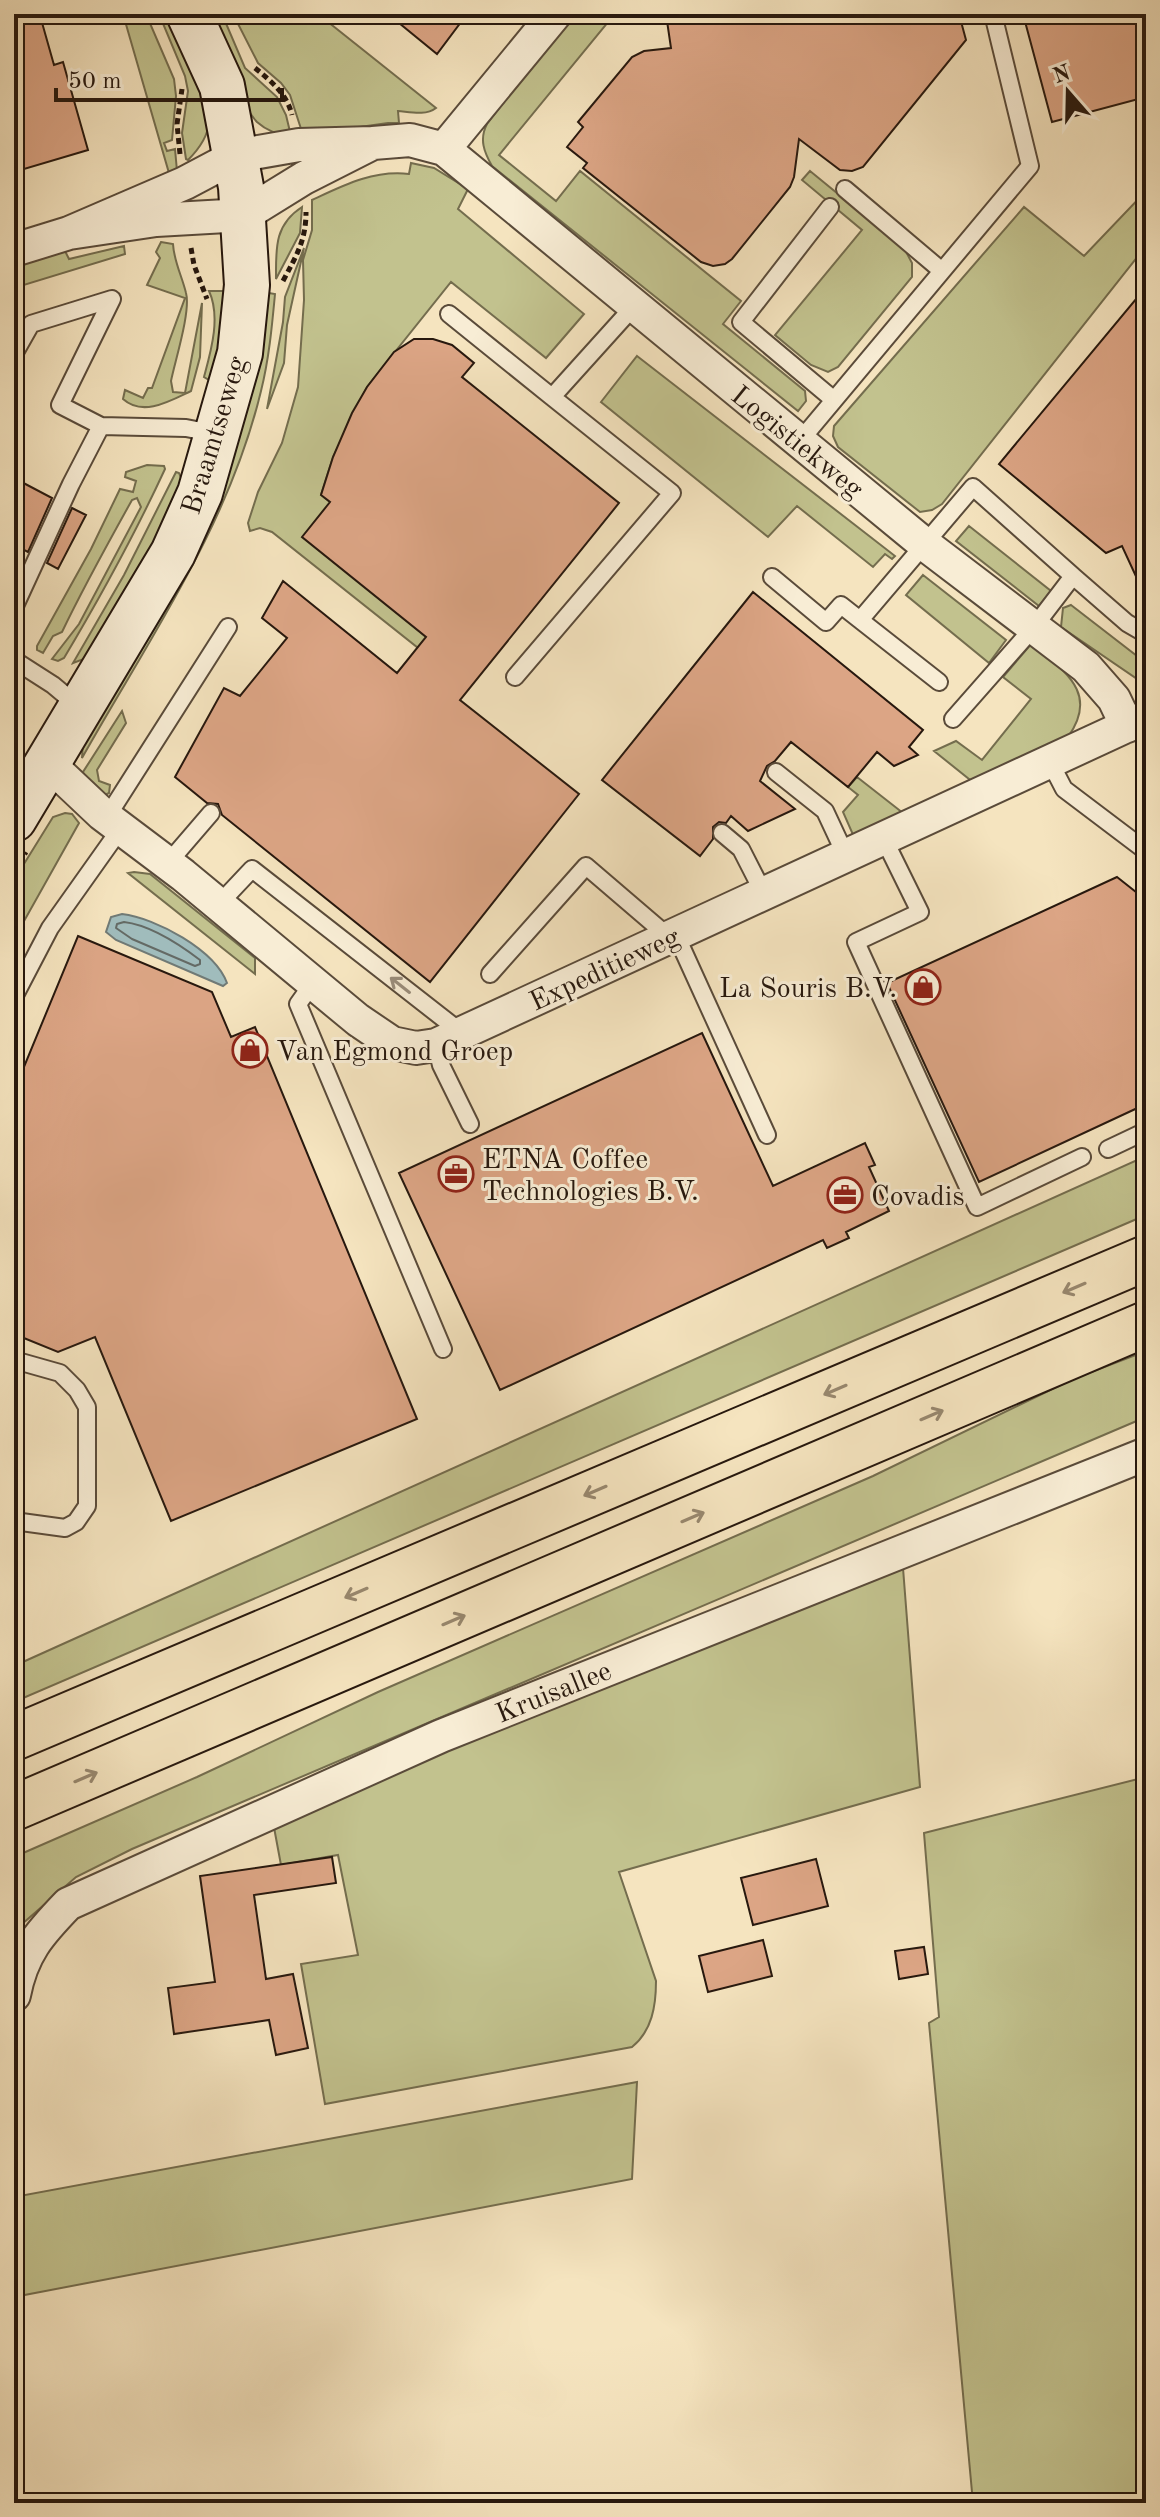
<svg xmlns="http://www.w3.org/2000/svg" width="1160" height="2517" viewBox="0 0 1160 2517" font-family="'Old Standard TT',serif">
<rect width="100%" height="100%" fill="#f5e4bf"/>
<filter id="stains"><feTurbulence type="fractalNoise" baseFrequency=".0025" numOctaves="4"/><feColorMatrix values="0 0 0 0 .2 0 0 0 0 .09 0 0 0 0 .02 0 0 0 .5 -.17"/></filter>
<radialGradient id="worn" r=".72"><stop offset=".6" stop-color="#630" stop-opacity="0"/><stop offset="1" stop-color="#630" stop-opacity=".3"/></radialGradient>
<path fill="#c2c28e" stroke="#746d4e" stroke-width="2" d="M 123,14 L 146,14 L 174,79 L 176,96 L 172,140 L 164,143 L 167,151 L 175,149 L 177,171 L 169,173 Z
M 159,14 L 172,14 C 183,40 210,94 209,122 C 208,136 198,150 188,160 L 186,159 L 182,133 L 188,91 L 185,76 Z
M 208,14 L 222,14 L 245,68 L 277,97 L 286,115 L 291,136 C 278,135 267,131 257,122 C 237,101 220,43 208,14 Z
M 233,14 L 318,14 L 436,108 C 426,116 410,112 398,111 L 399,123 L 388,123 L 303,135 L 290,95 L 281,83 L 258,63 Z
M 572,14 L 600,14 L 609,21 L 499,155 L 556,201 L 580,171 L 741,301 L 723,324 L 805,391 L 806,401 L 798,411 L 492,166 C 484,152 479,139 487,124 Z
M 411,163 L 434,168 L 468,189 L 458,209 L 584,314 L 546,358 L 451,282 L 367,387 L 333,457 L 321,495 L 330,502 L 474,676 L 466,686 L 272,532 L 260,528 L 250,531 L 248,523 L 258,492 L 282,443 L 298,387 L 304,300 L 303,260 L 312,230 L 312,200 C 344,185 373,170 409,174 Z
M 810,171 L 904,248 L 912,263 L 912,277 L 838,367 L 828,372 L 811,365 L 775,335 L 862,230 L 802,180 Z
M 1146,191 L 1146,246 L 942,504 L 932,510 L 920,512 L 838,447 L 833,436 L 834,426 L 1024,207 L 1084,256 Z
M 302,207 L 300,233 L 276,279 C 276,249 274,225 302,207 Z
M 161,242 L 173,244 C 174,262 182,276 186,293 C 191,311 175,361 171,381 L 173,392 L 185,393 L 202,303 L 200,357 L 191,391 C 170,401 143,417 123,399 L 125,390 L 143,398 L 148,388 L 152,388 L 185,298 L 147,285 L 160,258 L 156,252 Z
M 124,246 L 125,254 L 14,288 L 14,263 L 64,249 L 69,259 Z
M 304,248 L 287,325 L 284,363 L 267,409 L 283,322 L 285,297 Z
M 209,291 L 225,291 L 227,319 L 213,376 L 209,380 L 204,377 C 211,351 221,317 209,291 Z
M 263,292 L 275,294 C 272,326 269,359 261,391 C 229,525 149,639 82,758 L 83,742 Z
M 637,356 L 895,556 L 892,559 L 885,554 L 873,567 L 797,506 L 768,537 L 601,402 Z
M 147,465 L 164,466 L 165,469 C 135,534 101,596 64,658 L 58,661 L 52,659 L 79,624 L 141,507 L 137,498 L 132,500 C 108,543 84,586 62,632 L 53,636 L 43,653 L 37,650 L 37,646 L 91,549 L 120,489 L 133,492 L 136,481 L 125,477 L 126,472 Z
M 176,472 L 179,473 L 183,483 L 142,566 L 95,649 L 84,659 L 73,663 L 124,575 Z
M 969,526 L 1051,591 L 1039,606 L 956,541 Z
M 923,575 L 1006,640 L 989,663 L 906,595 Z
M 1071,605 L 1146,663 L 1146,685 L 1061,627 L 1063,608 Z
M 1032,643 C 1063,671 1100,692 1068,737 L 974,783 L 934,751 L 956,741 L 982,760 L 1031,699 L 1003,677 Z
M 122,711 L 126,723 L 97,770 L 99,781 L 110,785 L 109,793 L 105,795 L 85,778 L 83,772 Z
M 857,777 L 903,813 L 854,837 L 843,812 L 858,795 L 848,787 Z
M 65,813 L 72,814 L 79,823 L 14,939 L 14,880 L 53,817 Z
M 134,872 L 150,874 L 255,958 L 255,974 L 128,873 Z
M 1146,1156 L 1146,1215 L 14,1702 L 14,1666 Z
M 1146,1351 L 1146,1417 L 132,1849 L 76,1877 L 14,1931 L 14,1857 L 197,1777 L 378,1692 L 873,1476 L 1073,1379 Z
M 902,1555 L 920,1787 L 619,1872 L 656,1981 C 656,2006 652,2031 632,2047 L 325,2104 L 301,1964 L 358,1955 L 338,1855 L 281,1865 L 273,1822 Z
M 1146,1777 L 1146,2503 L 973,2503 L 929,2023 L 939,2017 L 924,1833 Z
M 637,2082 L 632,2179 L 14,2297 L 14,2197 Z"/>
<path fill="#a0bcbc" stroke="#707a76" stroke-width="2" d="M 122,914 C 156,918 215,950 227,983 L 223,986 L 116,940 L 106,932 L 111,917 Z"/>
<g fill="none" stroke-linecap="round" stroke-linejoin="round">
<path stroke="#646a65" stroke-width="2" d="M 124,922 C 150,925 179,944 200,960 L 200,964 L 195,966 L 132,939 L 116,928 L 117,924 Z"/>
</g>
<path fill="#dca585" stroke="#27180e" stroke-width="2" d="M 14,14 L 35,14 L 41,19 L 54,65 L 63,62 L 88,150 L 14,172 Z
M 388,14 L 467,14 L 437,54 Z
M 666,14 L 959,14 L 966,40 L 863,167 L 852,171 L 840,170 L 799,139 L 794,177 L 790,187 L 732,259 L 725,264 L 713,266 L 701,262 L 583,168 L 587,163 L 567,147 L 583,127 L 578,122 L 632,57 L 644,51 L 671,48 Z
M 1023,14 L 1146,14 L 1146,97 L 1052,122 Z
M 1146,287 L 1146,598 L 1122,546 L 1106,553 L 999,464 Z
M 414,339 L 433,339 L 452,345 L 474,363 L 462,377 L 619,503 L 460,700 L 579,794 L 430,982 L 222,815 L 218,804 L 207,803 L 175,777 L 224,688 L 240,696 L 287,638 L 262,618 L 283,581 L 397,673 L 426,637 L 302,537 L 330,502 L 321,495 L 333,457 L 352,413 L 367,387 L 394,352 Z
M 14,478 L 52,498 L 28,552 L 14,544 Z
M 72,508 L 86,515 L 58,569 L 47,563 Z
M 753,592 L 923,730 L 909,747 L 918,755 L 894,766 L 877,752 L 848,787 L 791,742 L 775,761 L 767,766 L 760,781 L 795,809 L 748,831 L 731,816 L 726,823 L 719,822 L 713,827 L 713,839 L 700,856 L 602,780 Z
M 1117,877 L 1146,900 L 1146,1104 L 979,1182 L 887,983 Z
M 78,936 L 212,992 L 231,1037 L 255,1027 L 417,1419 L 171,1521 L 95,1337 L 58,1352 L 14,1334 L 14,1091 Z
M 702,1033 L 773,1186 L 865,1143 L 875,1165 L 869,1167 L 889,1211 L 846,1232 L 849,1238 L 827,1248 L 823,1240 L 500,1390 L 399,1173 Z
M 332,1857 L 336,1883 L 254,1895 L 266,1979 L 293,1974 L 308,2048 L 276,2055 L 269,2020 L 174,2034 L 168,1988 L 215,1982 L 200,1876 Z
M 816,1859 L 828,1906 L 753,1925 L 741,1878 Z
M 763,1940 L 772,1976 L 708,1992 L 699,1956 Z
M 924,1947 L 928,1974 L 899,1979 L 895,1951 Z"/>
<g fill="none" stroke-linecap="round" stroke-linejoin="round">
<defs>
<path id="lane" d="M 845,189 L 942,271
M 830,207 L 741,322 L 834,400
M 449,314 L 552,397
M 14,354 L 31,324 L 112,299 L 60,405 L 101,426
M 799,442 L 1030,166 L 993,14
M 1073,576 L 1127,623 L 1146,634
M 772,577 L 826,622 L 841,605 L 860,620
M 14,608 L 71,484 L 101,426 L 186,428 L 217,434
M 14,660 L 53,685 L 78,706
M 515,677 L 672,493 L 552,397 L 635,305
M 939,682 L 860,620 L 973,487 L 1073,576 L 1034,627 L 953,719
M 1050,762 L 1064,789 L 1146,851
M 776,772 L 825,811 L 846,856
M 107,817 L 228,627
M 722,833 L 741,849 L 764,894
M 884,839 L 920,912 L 856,942 L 977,1207 L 1082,1157
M 168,863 L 211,813
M 219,904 L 252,869 L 462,1033
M 676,935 L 767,1135
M 490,974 L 586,866 L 670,938
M 313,983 L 298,1004 L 443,1349
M 14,997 L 50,928 L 121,828
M 436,1045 L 441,1065 L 470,1124
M 1108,1149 L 1146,1131
M 14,1360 L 60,1373 L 77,1390 L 87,1407 L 87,1506 L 76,1522 L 65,1528 L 14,1521"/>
<path id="street" d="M 555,14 L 444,149 L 923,543 L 1086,667 L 1114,699 L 1127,726
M 373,143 L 304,178 L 244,215 L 156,220 L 69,233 L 185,183 L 236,156 L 299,145 Z
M 373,143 L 410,140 L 444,149
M 14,250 L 69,233
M 49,764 L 102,814 L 183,875 L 358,1020 L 392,1043 L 416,1048 L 436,1045 L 1146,717
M 14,1995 C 22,1953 39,1934 68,1904 L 441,1736 L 1146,1454"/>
<path id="secondary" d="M 14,819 L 173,553 L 200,493 L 240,353 L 247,285 L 241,187 L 222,86 L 189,14"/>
<path id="highway" d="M 14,1738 L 1146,1258
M 14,1808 L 1146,1324"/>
</defs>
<use href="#lane" stroke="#5a4b3a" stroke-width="20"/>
<use href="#street" stroke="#5a4b3a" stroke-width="36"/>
<use href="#secondary" stroke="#27180e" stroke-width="48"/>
<use href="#highway" stroke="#27180e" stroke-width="48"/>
<path stroke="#27180e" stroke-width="5" stroke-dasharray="6 4" stroke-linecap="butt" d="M 255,68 C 271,81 287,94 292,115
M 180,154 L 177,124 L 182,89
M 191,248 L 194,265 L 207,299
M 283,281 C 296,256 306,241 306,212
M 14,871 L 26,852"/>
<use href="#lane" stroke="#f8edd5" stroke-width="16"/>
<use href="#street" stroke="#f8edd5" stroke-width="32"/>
<use href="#secondary" stroke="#f8edd5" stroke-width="44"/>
<use href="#highway" stroke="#f5e4bf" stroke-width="44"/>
</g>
<defs><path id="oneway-shaft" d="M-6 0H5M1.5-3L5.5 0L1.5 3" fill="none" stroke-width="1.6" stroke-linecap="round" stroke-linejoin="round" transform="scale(2)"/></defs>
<use stroke="#9a8d7b" href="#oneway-shaft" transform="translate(400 985) rotate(-142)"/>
<g stroke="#98886f">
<use href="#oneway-shaft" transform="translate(1074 1288) rotate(157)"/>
<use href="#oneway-shaft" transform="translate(835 1390) rotate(157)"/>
<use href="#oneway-shaft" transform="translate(932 1415) rotate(-23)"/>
<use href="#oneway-shaft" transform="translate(595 1491) rotate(157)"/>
<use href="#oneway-shaft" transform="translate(693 1517) rotate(-23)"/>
<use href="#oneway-shaft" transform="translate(356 1593) rotate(157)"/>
<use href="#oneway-shaft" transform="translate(454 1620) rotate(-23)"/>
<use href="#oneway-shaft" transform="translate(86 1777) rotate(-23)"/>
</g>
<defs>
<symbol id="shop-ring" viewBox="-11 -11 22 22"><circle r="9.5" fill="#f8edd5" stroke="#8f2418" stroke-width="1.5"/><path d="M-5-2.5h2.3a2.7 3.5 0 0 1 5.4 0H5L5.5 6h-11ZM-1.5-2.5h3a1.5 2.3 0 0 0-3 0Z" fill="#8f2418"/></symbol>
<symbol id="office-ring" viewBox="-11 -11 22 22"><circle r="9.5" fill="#f8edd5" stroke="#8f2418" stroke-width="1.5"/><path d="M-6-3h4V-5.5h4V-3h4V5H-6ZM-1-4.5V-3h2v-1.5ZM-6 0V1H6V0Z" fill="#8f2418"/></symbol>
</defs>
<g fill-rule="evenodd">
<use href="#shop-ring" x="903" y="967" width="40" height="40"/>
<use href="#shop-ring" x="230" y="1030" width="40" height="40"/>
<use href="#office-ring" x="436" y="1154" width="40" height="40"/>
<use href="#office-ring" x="825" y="1175" width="40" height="40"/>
</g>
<g text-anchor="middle" stroke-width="6" stroke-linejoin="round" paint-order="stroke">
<g font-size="28" fill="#27180e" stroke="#f8edd5">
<text transform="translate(213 435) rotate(-73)" y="10">Braamtseweg</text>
<text transform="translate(798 441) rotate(39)" y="10">Logistiekweg</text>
<text transform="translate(604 968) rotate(-25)" y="10">Expeditieweg</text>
<text transform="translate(553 1691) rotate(-22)" y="10">Kruisallee</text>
</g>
<g font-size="28" fill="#27180e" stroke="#f8edd5" text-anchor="start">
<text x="897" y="997" text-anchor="end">La Souris B.V.</text>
<text x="276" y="1060">Van Egmond Groep</text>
<text x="482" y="1168">ETNA Coffee<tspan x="482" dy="32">Technologies B.V.</tspan></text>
<text x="871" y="1205">Covadis</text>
</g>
</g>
<rect width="1160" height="2517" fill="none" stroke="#f5e4bf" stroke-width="48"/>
<rect x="16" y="16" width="1128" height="2485" fill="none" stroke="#27180e" stroke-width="4"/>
<rect x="24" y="24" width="1112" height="2469" fill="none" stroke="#27180e" stroke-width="2"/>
<g transform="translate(1068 92) rotate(340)" stroke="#f8edd5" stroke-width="6" paint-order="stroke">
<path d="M0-6L14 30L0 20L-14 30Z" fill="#27180e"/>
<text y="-12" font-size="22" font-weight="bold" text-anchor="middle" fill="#27180e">N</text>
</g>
<path d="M56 88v12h226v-12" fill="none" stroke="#27180e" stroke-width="4"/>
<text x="68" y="88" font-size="24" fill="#27180e" stroke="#f8edd5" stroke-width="6" paint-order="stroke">50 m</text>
<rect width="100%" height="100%" filter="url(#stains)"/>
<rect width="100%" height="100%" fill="url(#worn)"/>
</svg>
